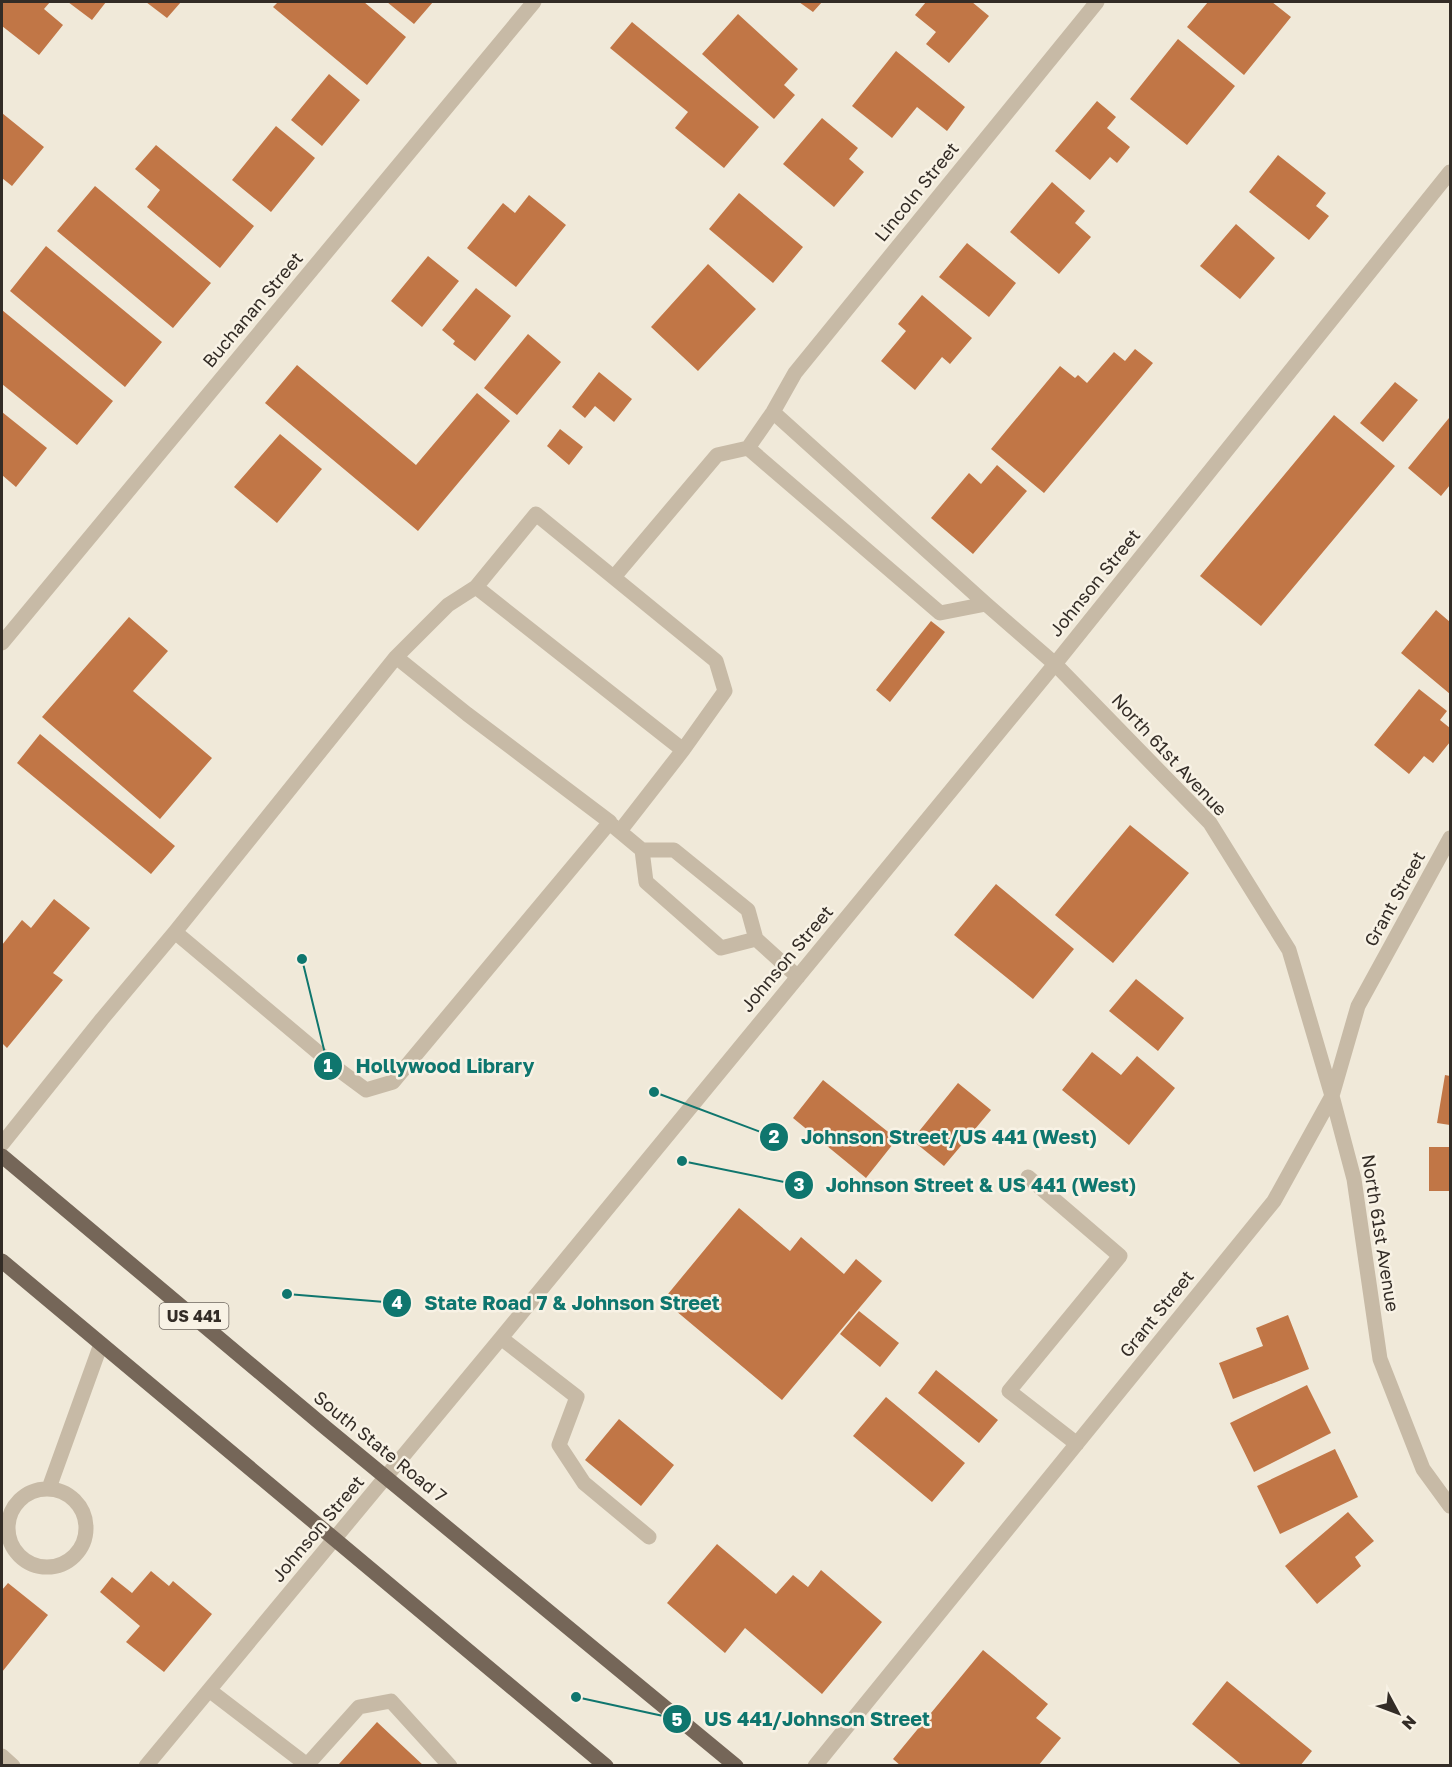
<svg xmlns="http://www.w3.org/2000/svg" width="1452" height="1767" viewBox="0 0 1452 1767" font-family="'Golos Text',sans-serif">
<rect width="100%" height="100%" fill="#f0e9d9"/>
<path fill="#c17646" d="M 2,2 L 50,2 L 44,9 L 63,25 L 39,55 L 2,26 Z
M 68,2 L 106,2 L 92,20 Z
M 146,2 L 181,2 L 167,18 Z
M 278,2 L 364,2 L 406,37 L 367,85 L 273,7 Z
M 387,2 L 433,2 L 414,24 Z
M 799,2 L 822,2 L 813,12 Z
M 926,2 L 972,2 L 989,16 L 949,63 L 926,44 L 936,32 L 915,15 Z
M 1208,2 L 1272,2 L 1291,17 L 1244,75 L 1187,27 Z
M 738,14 L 798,69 L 784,85 L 795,95 L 774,119 L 702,54 Z
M 632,22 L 759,127 L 724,168 L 675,128 L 688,112 L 610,48 Z
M 1178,39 L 1235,86 L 1187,145 L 1130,99 Z
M 896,51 L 965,107 L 947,131 L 917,107 L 892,138 L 852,106 Z
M 329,74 L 360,100 L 322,146 L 291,120 Z
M 1097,101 L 1116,117 L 1107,128 L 1130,147 L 1117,163 L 1110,157 L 1090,180 L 1055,151 Z
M 2,113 L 44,147 L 12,186 L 2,178 Z
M 822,118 L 858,148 L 849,159 L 864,172 L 834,207 L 783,164 Z
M 276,126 L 315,158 L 271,212 L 232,180 Z
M 156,145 L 254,226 L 220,268 L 147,207 L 160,190 L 135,169 Z
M 1278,155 L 1326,193 L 1316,206 L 1329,216 L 1309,240 L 1249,192 Z
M 1052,182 L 1085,211 L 1075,223 L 1091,237 L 1059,274 L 1010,232 Z
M 95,186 L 211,283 L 173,328 L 57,231 Z
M 739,193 L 803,247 L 773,283 L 709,229 Z
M 529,195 L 566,225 L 516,287 L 467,248 L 503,203 L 515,213 Z
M 1236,224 L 1275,258 L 1240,299 L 1200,266 Z
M 967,243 L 1016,283 L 989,317 L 939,277 Z
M 46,246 L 162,342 L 125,387 L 10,291 Z
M 428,256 L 459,281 L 422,327 L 391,301 Z
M 708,264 L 756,309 L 698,371 L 651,327 Z
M 476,288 L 511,316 L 475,361 L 453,344 L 455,341 L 442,330 Z
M 922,295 L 972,338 L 950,364 L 942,357 L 915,390 L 881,361 L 906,331 L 898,324 Z
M 2,310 L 113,401 L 77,445 L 2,384 Z
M 528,334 L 561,362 L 517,415 L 484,388 Z
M 1135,349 L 1153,363 L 1044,493 L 991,449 L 1060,366 L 1075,378 L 1078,375 L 1087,383 L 1114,352 L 1125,361 Z
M 297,365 L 416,465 L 477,393 L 510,421 L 418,531 L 265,403 Z
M 599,372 L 632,399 L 614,422 L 595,406 L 585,418 L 572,407 Z
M 1395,382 L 1418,400 L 1383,442 L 1360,423 Z
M 2,412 L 47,448 L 16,487 L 2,475 Z
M 1334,415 L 1395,466 L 1261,626 L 1200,576 Z
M 1449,418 L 1450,420 L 1450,485 L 1441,496 L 1408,468 Z
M 560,429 L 583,447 L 569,465 L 547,446 Z
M 280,434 L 322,469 L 277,523 L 234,487 Z
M 997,465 L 1027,491 L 973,554 L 931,518 L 969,473 L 981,484 Z
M 1436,610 L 1450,622 L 1450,694 L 1401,653 Z
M 129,617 L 168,651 L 133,691 L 212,758 L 160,819 L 42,717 Z
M 931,621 L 945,632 L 890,702 L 876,690 Z
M 1419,689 L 1447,711 L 1440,720 L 1450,728 L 1450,742 L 1433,763 L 1424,756 L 1409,774 L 1374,745 Z
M 40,734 L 175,846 L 151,874 L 17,763 Z
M 1130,825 L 1189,873 L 1113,963 L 1055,915 Z
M 996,884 L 1074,949 L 1033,999 L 954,935 Z
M 54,899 L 90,928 L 53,973 L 63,980 L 7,1048 L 2,1043 L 2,945 L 22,920 L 31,928 Z
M 1136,979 L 1184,1018 L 1158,1051 L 1109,1011 Z
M 1092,1052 L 1121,1075 L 1137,1056 L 1175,1088 L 1129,1145 L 1062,1090 Z
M 1445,1075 L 1450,1076 L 1450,1125 L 1437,1123 Z
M 823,1080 L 897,1139 L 866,1178 L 793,1118 Z
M 958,1083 L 991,1110 L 944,1166 L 912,1140 Z
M 1429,1147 L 1450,1147 L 1450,1191 L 1429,1191 Z
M 739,1208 L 790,1251 L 801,1237 L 844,1274 L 856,1259 L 882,1281 L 782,1400 L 663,1300 Z
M 859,1311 L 899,1343 L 880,1367 L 840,1334 Z
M 1288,1315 L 1309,1369 L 1233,1399 L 1219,1363 L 1263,1346 L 1256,1328 Z
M 936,1370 L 998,1420 L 979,1443 L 918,1393 Z
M 1307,1385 L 1331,1433 L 1254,1472 L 1230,1423 Z
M 886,1397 L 965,1463 L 932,1502 L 853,1436 Z
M 619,1419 L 674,1465 L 641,1506 L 585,1460 Z
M 1335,1449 L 1358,1497 L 1280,1534 L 1257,1486 Z
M 1348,1512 L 1374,1541 L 1355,1557 L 1361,1566 L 1317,1604 L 1285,1566 Z
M 717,1544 L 776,1594 L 793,1575 L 808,1587 L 821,1570 L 882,1622 L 822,1694 L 745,1628 L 725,1653 L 667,1603 Z
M 151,1571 L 169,1586 L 173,1581 L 212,1614 L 164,1672 L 126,1642 L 140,1626 L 100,1592 L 112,1577 L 132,1593 Z
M 8,1583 L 48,1615 L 2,1672 L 2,1590 Z
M 983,1650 L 1048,1704 L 1036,1718 L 1061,1738 L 1038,1766 L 901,1766 L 893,1759 Z
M 1227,1681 L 1312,1751 L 1300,1766 L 1243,1766 L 1192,1724 Z
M 377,1722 L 424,1766 L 341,1766 L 339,1764 Z"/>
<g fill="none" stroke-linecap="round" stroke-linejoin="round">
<path stroke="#c7baa6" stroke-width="15" d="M 773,412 L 986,604 L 1055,664 L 1167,779 L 1210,823 L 1289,950 L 1332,1096 L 1354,1179 L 1380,1359 L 1423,1469 L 1450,1506
M 748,448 L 773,412 L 795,373 L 1097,2
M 614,577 L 717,455 L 748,448 L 940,613 L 986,604
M 2,643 L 534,2
M 396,657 L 448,605 L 476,587
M 612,825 L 642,850
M 620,831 L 683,750 L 476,587 L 536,514 L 716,661 L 725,691 L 683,750
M 756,939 L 721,948 L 646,882 L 642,850 L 674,850 L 748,910 L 756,939 L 798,977
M 2,1144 L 102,1019 L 175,932 L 396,657 L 467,714 L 610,822 L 393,1082 L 366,1090 L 339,1070 L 175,932
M 1028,1177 L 1120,1256 L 1009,1391 L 1077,1444
M 501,1338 L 577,1397 L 559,1445 L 584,1483 L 649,1537
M 49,1488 L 101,1344
M8 1528a39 39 0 1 1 78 0a39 39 0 1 1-78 0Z
M 209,1690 L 307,1765 L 359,1707 L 391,1701 L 450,1766
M 2,1756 L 13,1766
M 146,1766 L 501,1338 L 1055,664 L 1450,172
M 815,1766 L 1274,1201 L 1332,1096 L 1358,1006 L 1450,838"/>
<path stroke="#756658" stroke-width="15" d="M 2,1156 L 326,1428 L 736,1766
M 2,1261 L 606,1766"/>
</g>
<g text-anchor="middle" stroke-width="5" stroke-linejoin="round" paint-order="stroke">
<rect fill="#f8f2e5" stroke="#6e675f" stroke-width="1.5" x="159.5" y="1303" width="69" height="26" rx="4.5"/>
<g font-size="16" font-weight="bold" fill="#332c26">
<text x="194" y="1322">US 441</text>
</g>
<g font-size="18" fill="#332c26" stroke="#f8f2e5">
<text transform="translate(917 192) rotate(-51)" y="6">Lincoln Street</text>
<text transform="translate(253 310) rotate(-50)" y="6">Buchanan Street</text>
<text transform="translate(1095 583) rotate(-51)" y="6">Johnson Street</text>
<text transform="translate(1169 755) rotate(47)" y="6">North 61st Avenue</text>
<text transform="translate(1395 899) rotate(-61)" y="6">Grant Street</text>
<text transform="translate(787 959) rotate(-50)" y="6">Johnson Street</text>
<text transform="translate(1380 1233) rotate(81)" y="6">North 61st Avenue</text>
<text transform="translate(1157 1314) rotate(-51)" y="6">Grant Street</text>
<text transform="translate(380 1447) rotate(39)" y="6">South State Road 7</text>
<text transform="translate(318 1529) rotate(-50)" y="6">Johnson Street</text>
</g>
</g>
<path fill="none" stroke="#0f766e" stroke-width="2" d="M302 959L328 1066M654 1092L774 1137M682 1161L799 1185M287 1294L397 1303M576 1697L677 1719"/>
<g fill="#0f766e" stroke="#f8f2e5" stroke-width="2">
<circle cx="302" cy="959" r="6"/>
<circle cx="654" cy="1092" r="6"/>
<circle cx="682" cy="1161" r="6"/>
<circle cx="287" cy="1294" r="6"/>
<circle cx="576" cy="1697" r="6"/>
<circle cx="328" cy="1066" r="15"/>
<circle cx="774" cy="1137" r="15"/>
<circle cx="799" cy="1185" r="15"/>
<circle cx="397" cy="1303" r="15"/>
<circle cx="677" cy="1719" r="15"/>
</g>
<g font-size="18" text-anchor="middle" font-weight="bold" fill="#fff">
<text x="328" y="1072">1</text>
<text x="774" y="1143">2</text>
<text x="799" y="1191">3</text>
<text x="397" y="1309">4</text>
<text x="677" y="1726">5</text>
</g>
<g font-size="20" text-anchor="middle" font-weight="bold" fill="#0f766e" stroke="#f8f2e5" stroke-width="5" stroke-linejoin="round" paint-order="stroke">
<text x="445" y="1073">Hollywood Library</text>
<text x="949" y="1144">Johnson Street/US 441 (West)</text>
<text x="981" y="1192">Johnson Street &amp; US 441 (West)</text>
<text x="572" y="1310">State Road 7 &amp; Johnson Street</text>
<text x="817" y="1726">US 441/Johnson Street</text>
</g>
<rect width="1452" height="1767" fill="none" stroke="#332c26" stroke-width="6"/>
<g transform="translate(1398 1713) rotate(131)" stroke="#f8f2e5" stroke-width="4.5" paint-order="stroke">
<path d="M0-4.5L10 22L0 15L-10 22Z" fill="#332c26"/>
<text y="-9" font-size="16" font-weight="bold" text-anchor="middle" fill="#332c26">N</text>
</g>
</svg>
